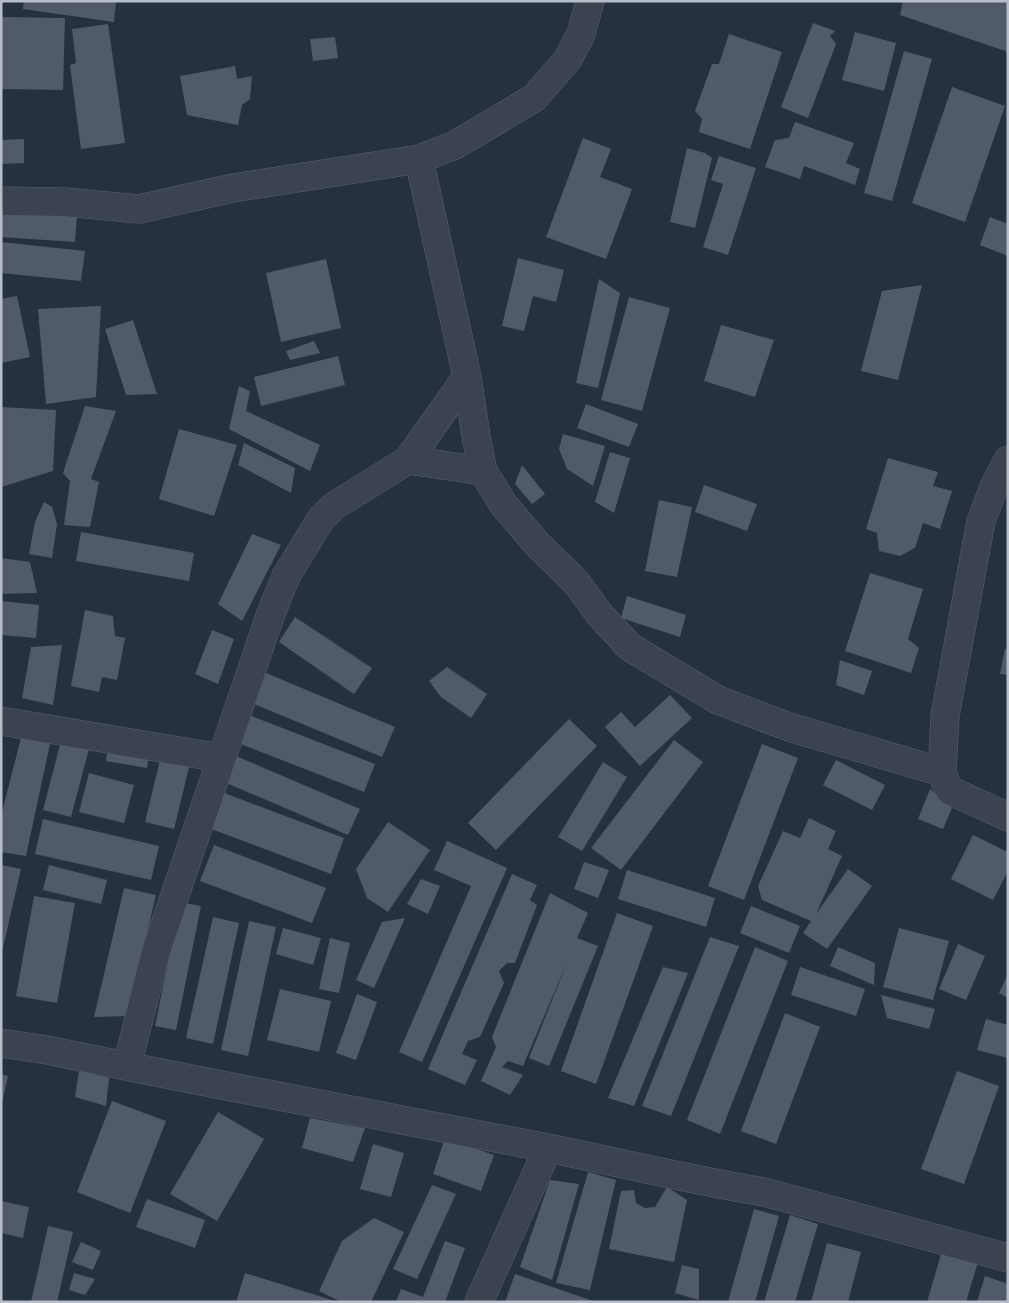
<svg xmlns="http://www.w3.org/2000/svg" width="1009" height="1303" viewBox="0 0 1009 1303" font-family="Commissioner,sans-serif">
<rect width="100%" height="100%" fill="#26313f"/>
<path fill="#505a6a" d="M 24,1 L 116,1 L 114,22 L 23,9 Z
M 903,1 L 1008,1 L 1008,52 L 900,15 Z
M 1,17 L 65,18 L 63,90 L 1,89 Z
M 813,23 L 835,31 L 830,36 L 836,44 L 808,118 L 781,107 Z
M 108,24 L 125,143 L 81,149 L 70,65 L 76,63 L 72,29 Z
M 855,32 L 896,43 L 884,91 L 842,80 Z
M 729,34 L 782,52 L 750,149 L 699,132 L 702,119 L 695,111 L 712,64 L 719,64 Z
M 335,37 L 338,58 L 313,61 L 310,39 Z
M 904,51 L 932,59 L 892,201 L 864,193 Z
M 235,66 L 237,79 L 252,76 L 250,99 L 242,105 L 238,125 L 187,115 L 180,76 Z
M 952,87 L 1005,106 L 965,222 L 912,203 Z
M 795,122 L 854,143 L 846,163 L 860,169 L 855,185 L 804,166 L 800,179 L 765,167 L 775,140 L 789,138 Z
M 583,138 L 611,149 L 600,177 L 632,189 L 606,259 L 546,237 Z
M 24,139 L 24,163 L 1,164 L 1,140 Z
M 687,148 L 705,153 L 712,158 L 695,228 L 670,222 Z
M 719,156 L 756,168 L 728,255 L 703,247 L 723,184 L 711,180 Z
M 1,209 L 77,215 L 75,242 L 1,237 Z
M 990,217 L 1008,224 L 1008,256 L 980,245 Z
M 1,242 L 85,251 L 81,281 L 1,273 Z
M 518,258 L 564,270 L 556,302 L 533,296 L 524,331 L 502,326 Z
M 326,259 L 341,328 L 281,342 L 266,273 Z
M 599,279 L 620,293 L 598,388 L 576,383 Z
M 922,285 L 898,380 L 861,371 L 882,291 Z
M 17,296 L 30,357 L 1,363 L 1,299 Z
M 629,297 L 670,308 L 642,411 L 601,400 Z
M 101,306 L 96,397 L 46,404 L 38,309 Z
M 133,320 L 157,394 L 126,395 L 105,329 Z
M 721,325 L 774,340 L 755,397 L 704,381 Z
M 314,341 L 320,353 L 290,360 L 286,351 Z
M 338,356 L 345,385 L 261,406 L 254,377 Z
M 239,386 L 250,391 L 246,411 L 320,445 L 310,471 L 229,429 Z
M 586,404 L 638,424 L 629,447 L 577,428 Z
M 85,406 L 116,411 L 91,479 L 99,482 L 90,527 L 64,525 L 70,481 L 63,473 Z
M 1,407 L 56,410 L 53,471 L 1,487 Z
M 179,429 L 237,445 L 214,516 L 159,499 Z
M 563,434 L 605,446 L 593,486 L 567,469 L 559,449 Z
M 244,443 L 295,468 L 291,493 L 238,465 Z
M 610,452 L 630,458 L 614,513 L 595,502 Z
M 888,458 L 938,472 L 933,486 L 952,491 L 940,529 L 923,523 L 915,548 L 900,556 L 879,551 L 877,533 L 866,529 Z
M 522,465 L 545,494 L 532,504 L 515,484 Z
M 704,485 L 757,504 L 747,531 L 695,512 Z
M 659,500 L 692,507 L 677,577 L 645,571 Z
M 44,502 L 52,507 L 57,524 L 52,558 L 29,554 L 35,522 Z
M 81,532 L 194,553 L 189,581 L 76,561 Z
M 252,534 L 281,545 L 242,621 L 218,604 Z
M 1,558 L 30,562 L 37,593 L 1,594 Z
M 870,573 L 923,589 L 908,639 L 919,648 L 911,673 L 845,651 Z
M 627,596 L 686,615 L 680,637 L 621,618 Z
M 1,601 L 39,605 L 36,638 L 1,635 Z
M 85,610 L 113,616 L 115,636 L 125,638 L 117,680 L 102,677 L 99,692 L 71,686 Z
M 295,617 L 372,668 L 354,694 L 279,642 Z
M 212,630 L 234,639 L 218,684 L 195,674 Z
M 62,645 L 53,705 L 22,698 L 31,647 Z
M 1005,649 L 1008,649 L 1008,675 L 1000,674 Z
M 840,660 L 872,671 L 864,695 L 836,685 Z
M 447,667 L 487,694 L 471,718 L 441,697 L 429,681 Z
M 266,673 L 395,727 L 382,757 L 254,704 Z
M 670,695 L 692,718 L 640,766 L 605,727 L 621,712 L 635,727 Z
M 249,715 L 375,764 L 364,792 L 238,743 Z
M 569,719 L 597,746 L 496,850 L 468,823 Z
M 22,734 L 51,739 L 26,856 L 1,852 L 1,816 Z
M 62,737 L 90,745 L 71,817 L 43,810 Z
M 674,740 L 703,762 L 621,870 L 591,848 Z
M 762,744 L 798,758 L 744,900 L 708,886 Z
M 108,746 L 149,752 L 147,768 L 106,761 Z
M 161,756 L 190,763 L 174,829 L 145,822 Z
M 236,756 L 360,809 L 348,835 L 224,782 Z
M 836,760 L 885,785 L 872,810 L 823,785 Z
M 603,762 L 627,777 L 582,851 L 558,837 Z
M 89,773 L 134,785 L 124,823 L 79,812 Z
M 930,789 L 952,808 L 943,829 L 918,819 Z
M 219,791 L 344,838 L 331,874 L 206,827 Z
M 809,818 L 836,831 L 828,849 L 842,856 L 816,914 L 848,869 L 872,886 L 827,949 L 803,933 L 811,921 L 762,900 L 758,886 L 783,831 L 800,838 Z
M 43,819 L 159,846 L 151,880 L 35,854 Z
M 388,822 L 430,850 L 388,912 L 367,898 L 356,869 Z
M 973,835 L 1008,852 L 1008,871 L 993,900 L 951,879 Z
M 447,841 L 507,868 L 422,1062 L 399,1052 L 471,886 L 434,870 Z
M 214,845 L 326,888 L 312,923 L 200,881 Z
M 584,862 L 609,870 L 598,898 L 574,889 Z
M 1,865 L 21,869 L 2,952 L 1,952 Z
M 49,865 L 107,880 L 101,904 L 43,890 Z
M 627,870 L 715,898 L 706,927 L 618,899 Z
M 512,874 L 537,885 L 530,900 L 537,905 L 515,963 L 507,963 L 499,971 L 504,983 L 480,1037 L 468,1041 L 462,1054 L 477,1060 L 465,1085 L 428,1069 Z
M 421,879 L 440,886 L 428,914 L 407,904 Z
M 124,888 L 156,895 L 128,1016 L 94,1017 Z
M 550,893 L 588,913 L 577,938 L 598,946 L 549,1066 L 529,1058 L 568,960 L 523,1066 L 508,1061 L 502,1067 L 523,1075 L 510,1095 L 481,1081 L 496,1047 L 492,1037 Z
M 34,896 L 75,903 L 57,1003 L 16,996 Z
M 180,902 L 201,906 L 176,1030 L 155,1026 Z
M 751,906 L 800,926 L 789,953 L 740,933 Z
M 617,913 L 653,926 L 596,1084 L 561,1071 Z
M 213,917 L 239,923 L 213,1044 L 186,1038 Z
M 405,918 L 374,988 L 356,980 L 382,922 Z
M 249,921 L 276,927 L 248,1056 L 221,1050 Z
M 283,928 L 321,938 L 313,965 L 276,954 Z
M 899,928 L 949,941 L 933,1000 L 883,987 Z
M 710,937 L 739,946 L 671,1116 L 642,1106 Z
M 330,938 L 350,943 L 339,993 L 319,989 Z
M 958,944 L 985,956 L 966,1000 L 939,989 Z
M 755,947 L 788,961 L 720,1134 L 687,1120 Z
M 838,947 L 875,963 L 874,985 L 830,966 Z
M 663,967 L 688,973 L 634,1106 L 608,1098 Z
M 800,967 L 865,989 L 856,1016 L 791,995 Z
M 1008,974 L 1008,998 L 999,993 Z
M 280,989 L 331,1001 L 319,1052 L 267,1040 Z
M 357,994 L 377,1002 L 356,1060 L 336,1053 Z
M 881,995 L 935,1009 L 929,1029 L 887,1018 Z
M 785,1013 L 820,1027 L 776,1144 L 741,1131 Z
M 986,1019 L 1008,1025 L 1008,1058 L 977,1050 Z
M 79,1070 L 109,1078 L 106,1106 L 75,1097 Z
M 957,1071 L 999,1086 L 964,1184 L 921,1169 Z
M 1,1074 L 8,1076 L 2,1104 L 1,1104 Z
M 112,1101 L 166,1121 L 130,1213 L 77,1192 Z
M 218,1112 L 264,1139 L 217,1221 L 170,1194 Z
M 310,1118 L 365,1128 L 353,1162 L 302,1148 Z
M 445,1138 L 494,1155 L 481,1191 L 433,1174 Z
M 373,1144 L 404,1153 L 391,1197 L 360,1189 Z
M 588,1172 L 616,1180 L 590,1290 L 556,1283 Z
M 550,1180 L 579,1184 L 552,1280 L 520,1267 Z
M 432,1185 L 456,1194 L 417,1279 L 393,1269 Z
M 667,1187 L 687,1200 L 674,1262 L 609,1249 L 621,1191 L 634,1190 L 636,1203 L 645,1208 L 655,1207 Z
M 147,1199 L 205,1220 L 195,1248 L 136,1227 Z
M 1,1201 L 29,1207 L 23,1238 L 1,1233 Z
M 754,1209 L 779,1216 L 755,1302 L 728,1302 Z
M 790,1215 L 818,1224 L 795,1302 L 764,1302 Z
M 374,1218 L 404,1232 L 371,1302 L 341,1302 L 319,1291 L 342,1241 Z
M 48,1226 L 73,1232 L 57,1302 L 31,1302 Z
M 445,1241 L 465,1248 L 445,1302 L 396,1302 L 401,1289 L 423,1297 Z
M 81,1242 L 101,1251 L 93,1270 L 72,1262 Z
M 827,1243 L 861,1252 L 848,1302 L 811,1302 Z
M 942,1251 L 978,1262 L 966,1302 L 927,1302 Z
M 682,1265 L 699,1269 L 699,1300 L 675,1293 Z
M 74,1273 L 95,1279 L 85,1295 L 69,1290 Z
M 245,1273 L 335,1301 L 335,1302 L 236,1302 Z
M 515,1274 L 593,1301 L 593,1302 L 505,1302 Z
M 985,1276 L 1008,1284 L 1008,1302 L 977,1302 Z"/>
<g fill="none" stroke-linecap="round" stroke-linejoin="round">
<defs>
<path id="minor" d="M 419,159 L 467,377 L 476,436 L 483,471 L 503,504 L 538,545 L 576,582 L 600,615 L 630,647 L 718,700 L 792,728 L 942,772
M 1,201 L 65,202 L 139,209 L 233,188 L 419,159 L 455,145 L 534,98 L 568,59 L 581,34 L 590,1
M 408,460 L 483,471
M 1008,460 L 994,487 L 981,521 L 945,716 L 942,772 L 946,784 L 951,791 L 1008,817
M 1,721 L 221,758
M 1,1043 L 47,1050 C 206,1083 367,1113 527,1144 C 606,1159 684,1179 764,1192 L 1008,1258
M 127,1066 L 157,948 L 270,616 L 286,576 L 321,519 L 334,506 L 408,460 L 467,377
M 479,1302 L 548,1148"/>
</defs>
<use href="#minor" stroke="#58616d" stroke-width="29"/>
<use href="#minor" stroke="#3a434f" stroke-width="28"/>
</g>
<rect width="1009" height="1303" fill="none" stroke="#b7beca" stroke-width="5"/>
</svg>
